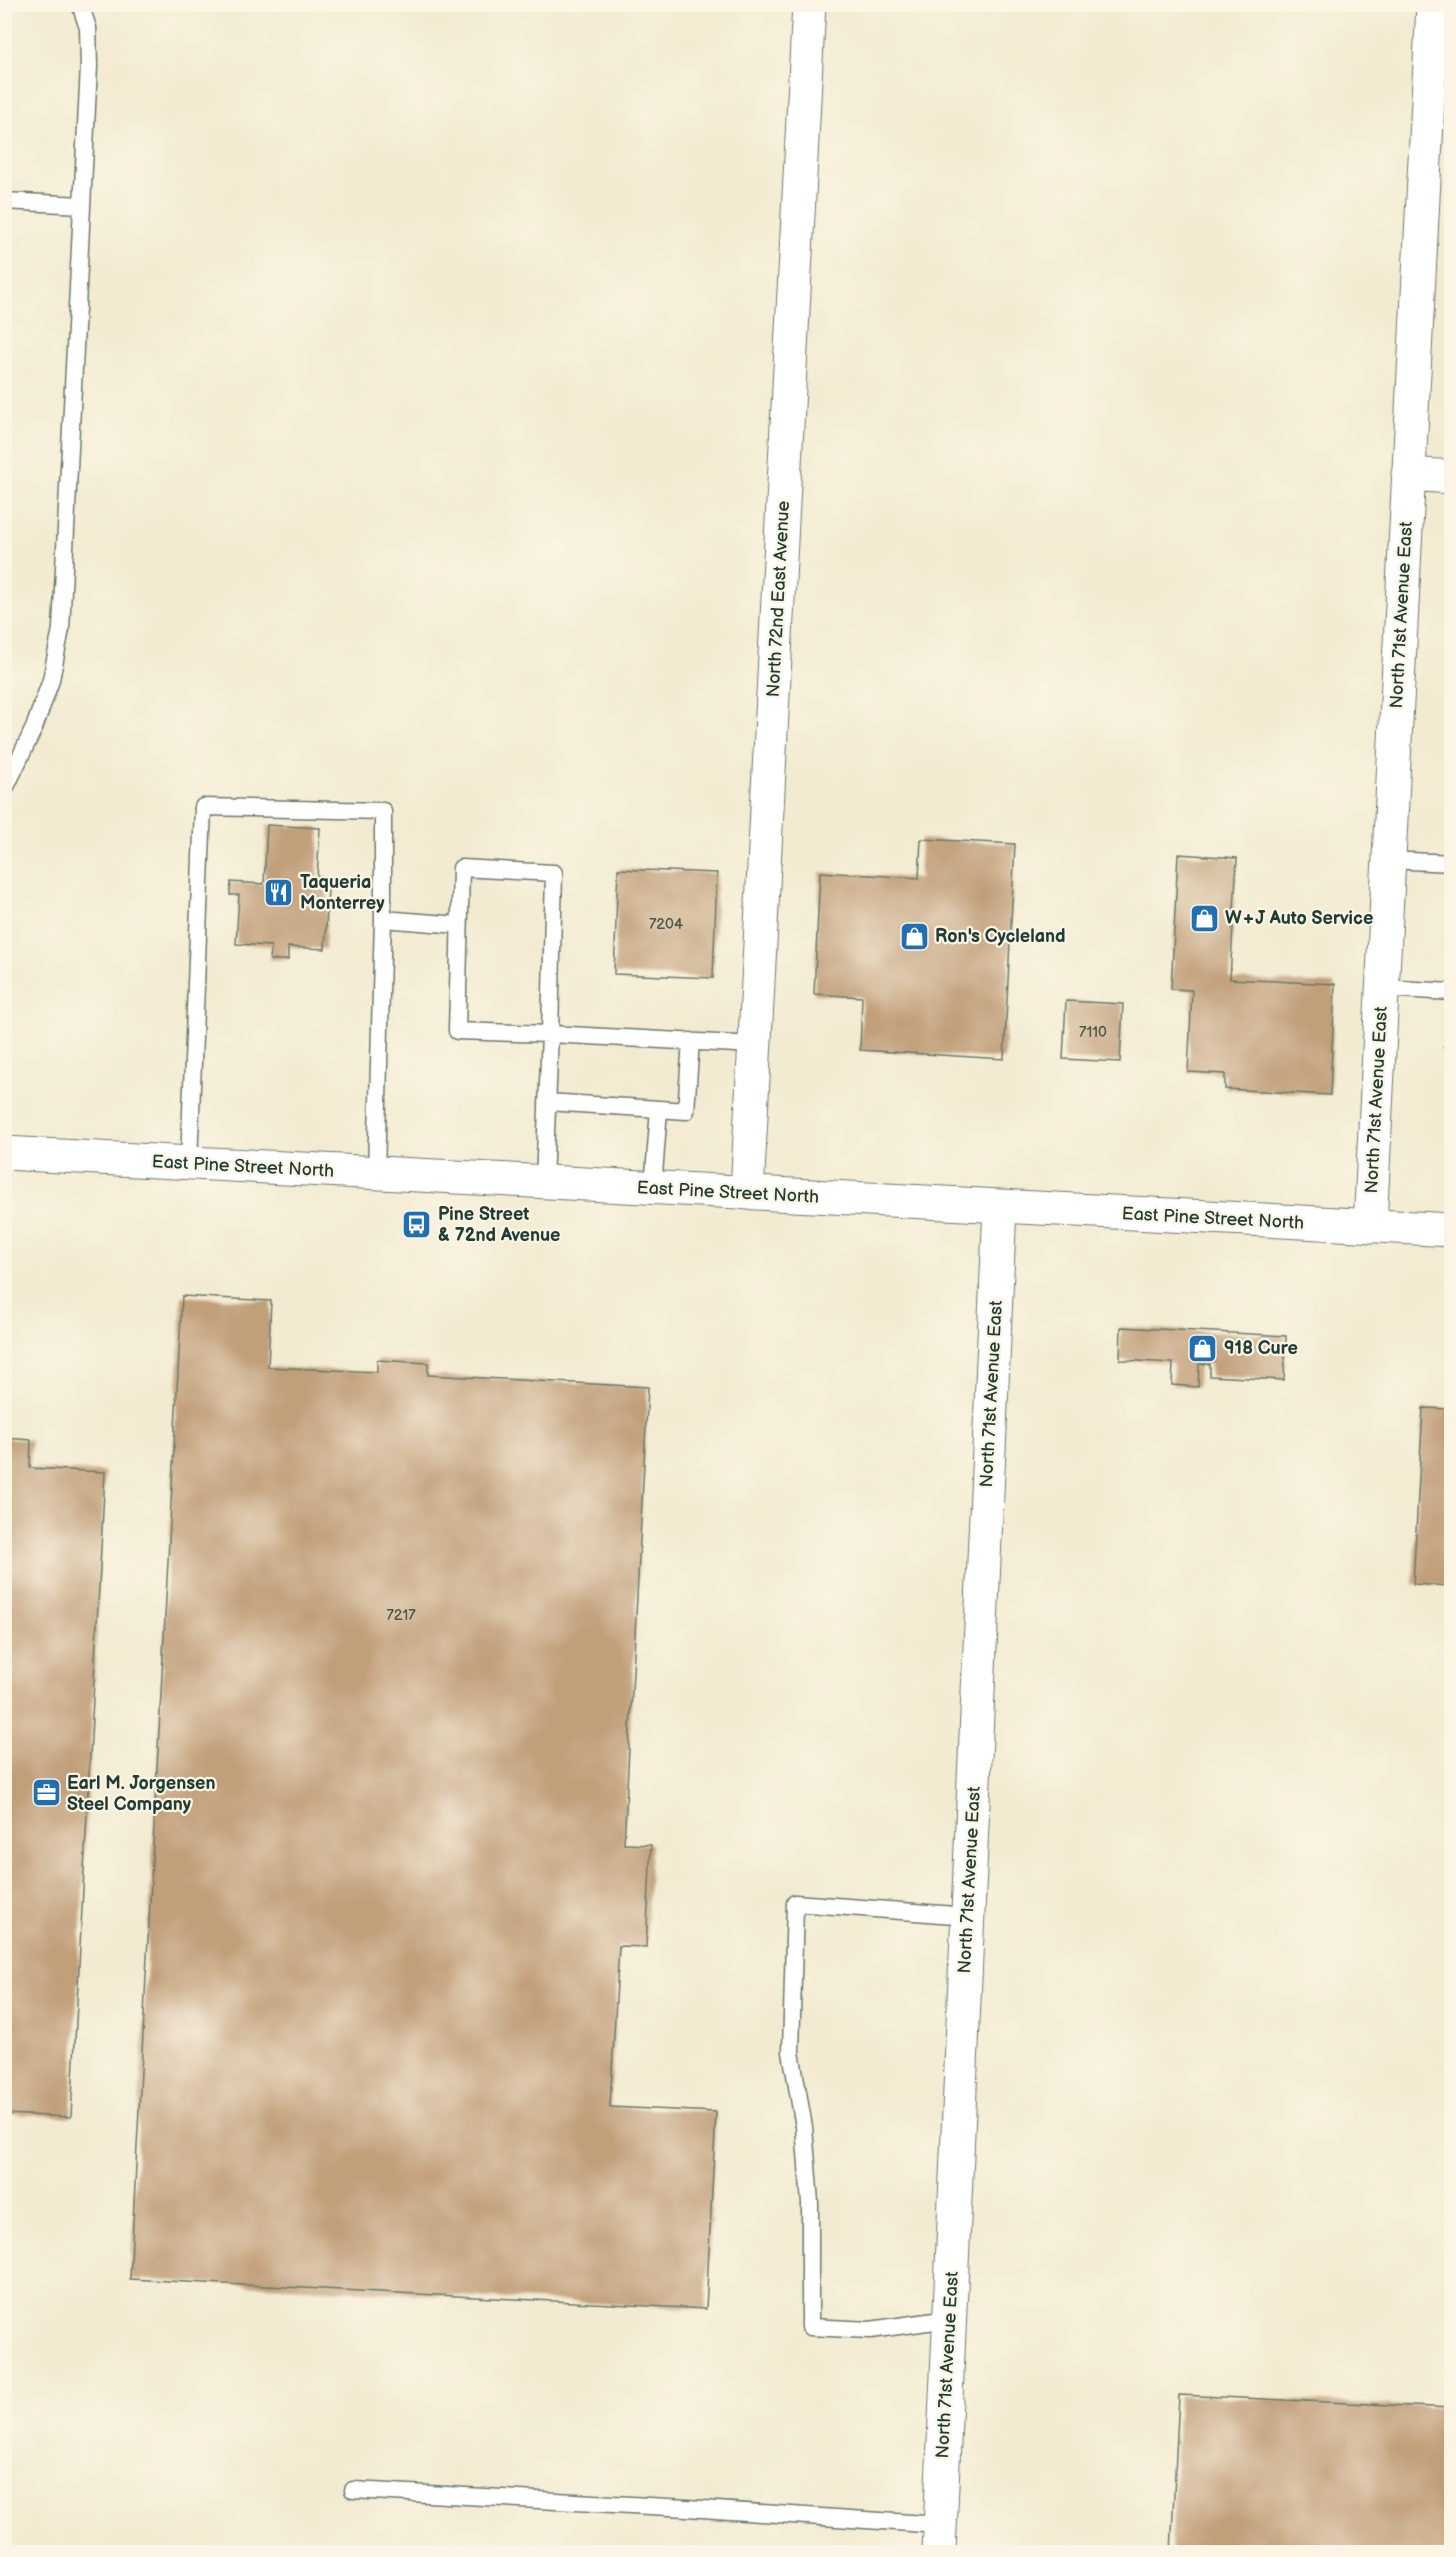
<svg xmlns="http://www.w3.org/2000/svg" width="1456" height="2557" viewBox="0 0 1456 2557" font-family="'Balsamiq Sans',sans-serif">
<rect width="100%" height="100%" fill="#fcf5e5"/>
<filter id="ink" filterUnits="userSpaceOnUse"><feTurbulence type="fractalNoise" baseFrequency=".0167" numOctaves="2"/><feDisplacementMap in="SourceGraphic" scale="12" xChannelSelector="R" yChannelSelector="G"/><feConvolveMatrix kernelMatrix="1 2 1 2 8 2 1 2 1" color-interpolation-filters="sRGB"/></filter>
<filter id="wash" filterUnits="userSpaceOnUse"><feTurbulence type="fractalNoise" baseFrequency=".008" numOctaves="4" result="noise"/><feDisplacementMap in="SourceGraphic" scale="24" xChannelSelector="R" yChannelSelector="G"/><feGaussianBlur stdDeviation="1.35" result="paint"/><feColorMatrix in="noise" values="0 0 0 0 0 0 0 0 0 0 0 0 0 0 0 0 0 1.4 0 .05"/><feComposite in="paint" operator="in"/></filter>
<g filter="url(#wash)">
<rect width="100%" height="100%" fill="#f3ebd1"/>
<g id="blocks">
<path fill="#c19f79" d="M 267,825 L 320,828 L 317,877 L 334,878 L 334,889 L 328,888 L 325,949 L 288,947 L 288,960 L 270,960 L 271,946 L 236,944 L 239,895 L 230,895 L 231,882 L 264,884 Z
M 921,839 L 1015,844 L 1004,1059 L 860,1050 L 862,997 L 814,994 L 820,872 L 919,878 Z
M 1178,854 L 1237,858 L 1230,979 L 1335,984 L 1330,1095 L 1225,1089 L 1225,1074 L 1188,1072 L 1192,990 L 1171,989 Z
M 618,869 L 717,873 L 713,978 L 614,974 Z
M 1066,1001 L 1123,1004 L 1120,1062 L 1063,1059 Z
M 1452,1036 L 1452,1054 L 1443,1047 Z
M 182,1296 L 271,1301 L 268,1367 L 377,1372 L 377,1360 L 428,1363 L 428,1375 L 648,1387 L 624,1844 L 651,1845 L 646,1947 L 619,1946 L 610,2107 L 716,2112 L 706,2309 L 130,2279 Z
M 1121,1327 L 1286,1336 L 1284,1380 L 1210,1376 L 1210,1364 L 1199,1364 L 1198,1387 L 1172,1385 L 1173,1363 L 1120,1360 Z
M 1423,1408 L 1452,1409 L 1452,1586 L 1413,1584 Z
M 5,1438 L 31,1440 L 30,1468 L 105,1472 L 71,2117 L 5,2114 Z
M 1179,2395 L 1452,2408 L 1452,2552 L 1171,2552 Z"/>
</g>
</g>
<g filter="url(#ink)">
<use href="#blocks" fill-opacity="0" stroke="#697a6b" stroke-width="1.5"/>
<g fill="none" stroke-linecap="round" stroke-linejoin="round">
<defs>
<path id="service" d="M 4,201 L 82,205
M 4,791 L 34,728 L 51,680 L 61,629 L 89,66 L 88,28 L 80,4
M 1388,860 L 1452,863
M 461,868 L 554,873 L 550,1034 L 457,1031 Z
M 1382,988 L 1452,992
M 547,1102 L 659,1109 L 653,1188
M 659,1109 L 686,1111 L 691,1041
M 189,1163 L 203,807 L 383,811 L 383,919
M 376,1173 L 383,919 L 459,925
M 544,1182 L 550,1034 L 755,1045
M 949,2319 L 870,2330 L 810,2327 L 810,2203 L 804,2127 L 791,2052 L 795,1903 L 968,1916
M 353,2490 L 687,2508 L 940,2525"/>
<path id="minor" d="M 1408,474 L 1452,477
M 747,1193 L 809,4
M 1370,1226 L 1433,4
M 939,2552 L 1000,1207"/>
<path id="tertiary" d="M 4,1153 L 1452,1230"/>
</defs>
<use href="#service" stroke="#697a6b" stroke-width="19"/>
<use href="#minor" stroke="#697a6b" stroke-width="35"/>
<use href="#tertiary" stroke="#697a6b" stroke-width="35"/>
<use href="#service" stroke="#fff" stroke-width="16"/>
<use href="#minor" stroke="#fff" stroke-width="33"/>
<use href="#tertiary" stroke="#fff" stroke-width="33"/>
</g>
</g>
<defs>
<symbol id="restaurant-square" viewBox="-11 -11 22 22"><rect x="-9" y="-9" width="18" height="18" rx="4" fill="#1f6fb2" stroke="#fcf5e5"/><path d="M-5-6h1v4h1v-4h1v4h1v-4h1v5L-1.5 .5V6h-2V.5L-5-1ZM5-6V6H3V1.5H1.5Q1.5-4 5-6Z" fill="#fff"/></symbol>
<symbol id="shop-square" viewBox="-11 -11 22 22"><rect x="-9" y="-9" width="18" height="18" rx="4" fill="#1f6fb2" stroke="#fcf5e5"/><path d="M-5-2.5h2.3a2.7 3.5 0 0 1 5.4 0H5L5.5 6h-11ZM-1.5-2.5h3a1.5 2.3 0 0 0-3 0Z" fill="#fff"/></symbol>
<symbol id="bus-square" viewBox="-11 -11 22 22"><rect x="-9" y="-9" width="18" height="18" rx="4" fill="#1f6fb2" stroke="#fcf5e5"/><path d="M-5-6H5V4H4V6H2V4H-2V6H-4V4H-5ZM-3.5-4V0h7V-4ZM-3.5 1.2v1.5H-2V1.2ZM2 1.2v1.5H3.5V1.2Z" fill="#fff"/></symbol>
<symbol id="office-square" viewBox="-11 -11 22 22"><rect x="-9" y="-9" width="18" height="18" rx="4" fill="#1f6fb2" stroke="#fcf5e5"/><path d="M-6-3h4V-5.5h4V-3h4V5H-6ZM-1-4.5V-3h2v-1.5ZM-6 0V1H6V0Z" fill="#fff"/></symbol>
</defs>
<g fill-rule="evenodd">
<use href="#restaurant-square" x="262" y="876" width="33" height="33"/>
<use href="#shop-square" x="1188" y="902" width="33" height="33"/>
<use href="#shop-square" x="898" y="920" width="33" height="33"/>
<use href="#bus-square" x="400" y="1208" width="33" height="33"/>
<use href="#shop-square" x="1186" y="1332" width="33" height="33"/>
<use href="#office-square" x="30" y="1776" width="33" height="33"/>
</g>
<g text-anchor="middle" stroke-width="4.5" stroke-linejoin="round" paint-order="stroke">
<g font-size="15" fill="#485645">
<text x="666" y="929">7204</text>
<text x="1093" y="1037">7110</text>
<text x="401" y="1620">7217</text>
</g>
<g font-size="18" fill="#1f3d34" stroke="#fcf5e5">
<text transform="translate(778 599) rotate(-87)" y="6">North 72nd East Avenue</text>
<text transform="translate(1401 615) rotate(-87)" y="6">North 71st Avenue East</text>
<text transform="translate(1376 1100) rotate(-87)" y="6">North 71st Avenue East</text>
<text transform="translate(243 1166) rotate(3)" y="6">East Pine Street North</text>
<text transform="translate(728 1192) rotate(3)" y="6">East Pine Street North</text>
<text transform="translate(1213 1218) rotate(3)" y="6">East Pine Street North</text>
<text transform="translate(991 1394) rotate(-87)" y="6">North 71st Avenue East</text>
<text transform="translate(969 1880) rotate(-87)" y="6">North 71st Avenue East</text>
<text transform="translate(947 2365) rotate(-87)" y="6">North 71st Avenue East</text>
</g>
<g font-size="18" font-weight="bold" fill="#1f3d34" stroke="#fcf5e5" text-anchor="start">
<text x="300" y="888">Taqueria<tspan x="300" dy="21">Monterrey</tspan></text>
<text x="1225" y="924">W+J Auto Service</text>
<text x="935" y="942">Ron's Cycleland</text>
<text x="438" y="1220">Pine Street<tspan x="438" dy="21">&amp; 72nd Avenue</tspan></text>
<text x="1224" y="1354">918 Cure</text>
<text x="67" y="1789">Earl M. Jorgensen<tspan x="67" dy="21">Steel Company</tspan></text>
</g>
</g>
<rect width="1456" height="2557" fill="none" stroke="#fcf5e5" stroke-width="24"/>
</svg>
